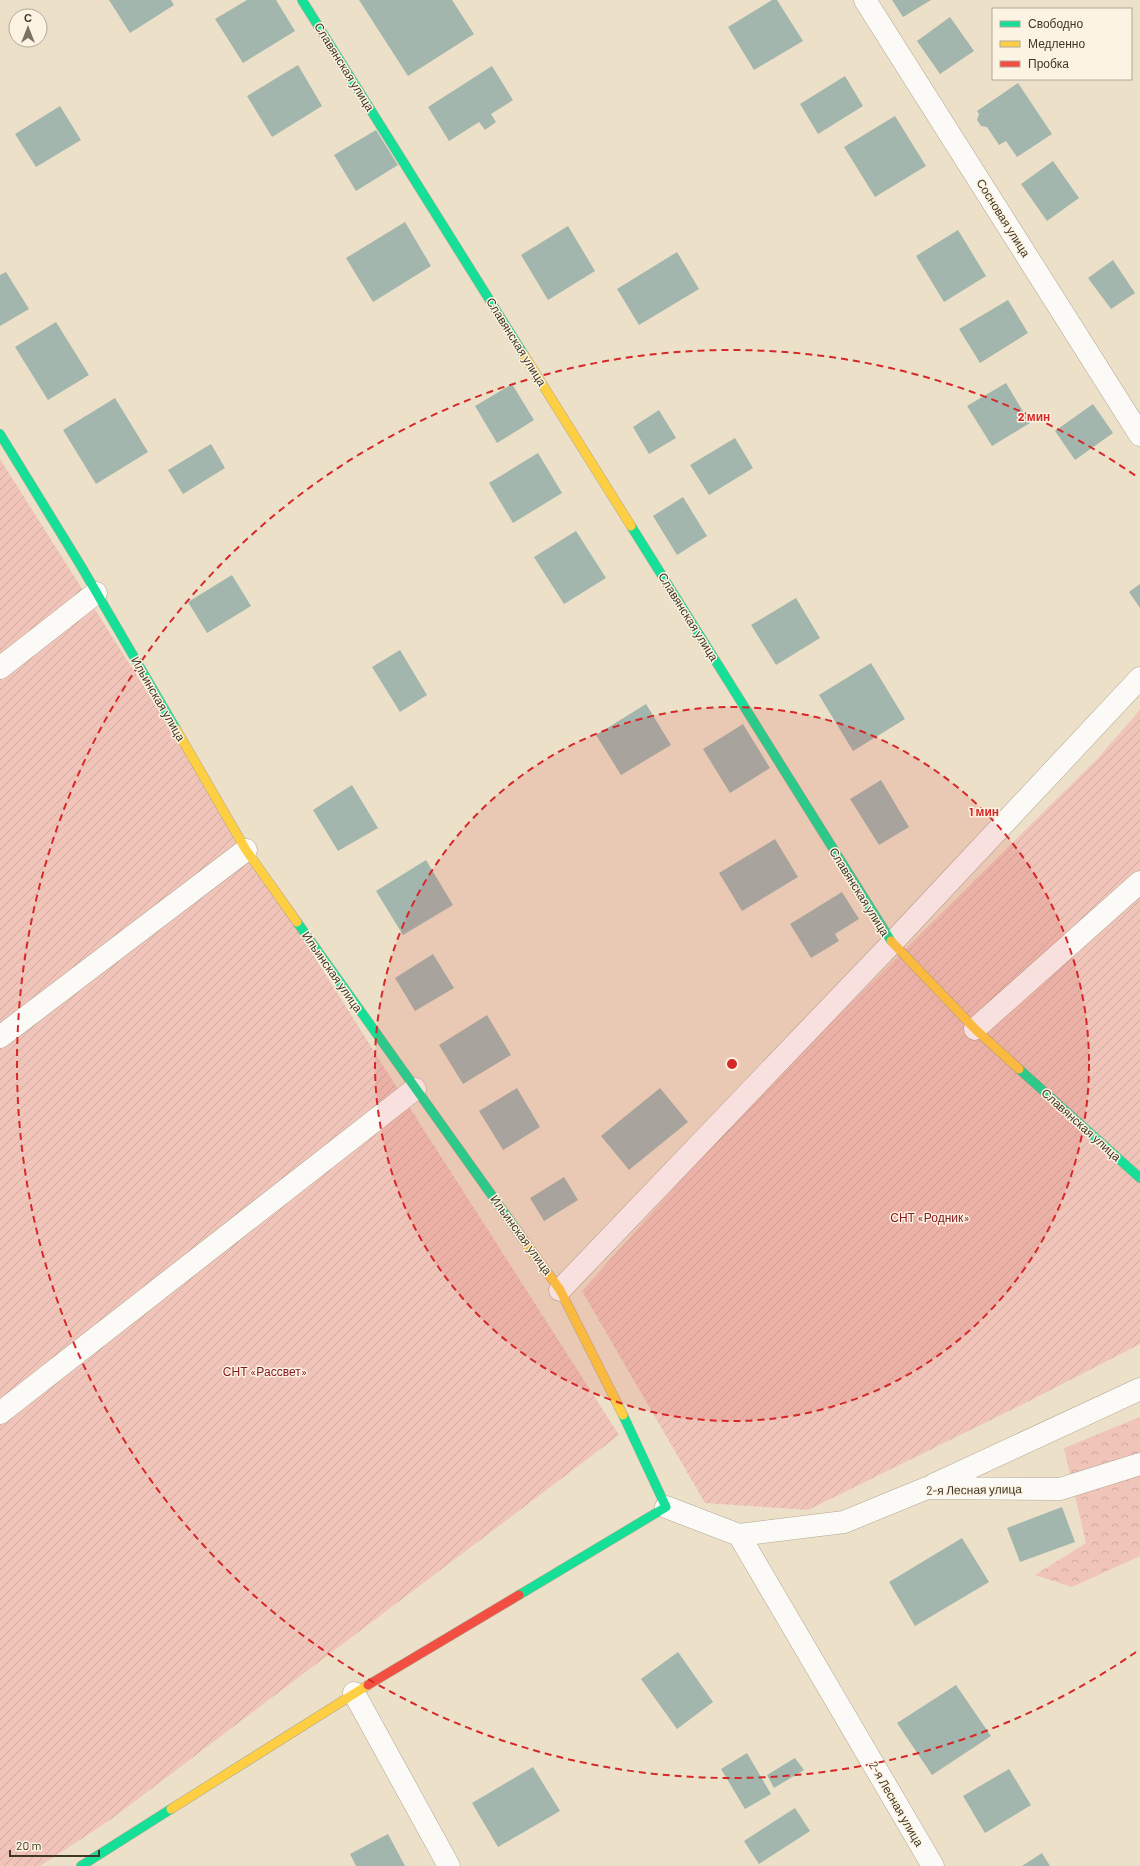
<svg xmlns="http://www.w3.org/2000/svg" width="1140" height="1866" viewBox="0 0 1140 1866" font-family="Barlow,sans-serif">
<defs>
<pattern id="forest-crowns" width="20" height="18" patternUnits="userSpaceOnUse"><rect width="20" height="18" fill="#f0c4b8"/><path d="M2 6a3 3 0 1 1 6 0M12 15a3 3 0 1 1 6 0" fill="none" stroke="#cfa99e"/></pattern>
<pattern id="garden-furrows" width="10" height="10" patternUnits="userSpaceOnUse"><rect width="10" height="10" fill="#f0c4b8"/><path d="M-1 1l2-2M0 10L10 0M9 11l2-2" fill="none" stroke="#cfa99e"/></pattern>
</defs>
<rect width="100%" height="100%" fill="#ede0c8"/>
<path fill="url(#forest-crowns)" d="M 1140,1417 L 1140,1556 L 1072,1587 L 1035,1575 L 1086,1543 L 1064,1448 Z"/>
<path fill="url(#garden-furrows)" d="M 0,459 L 394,1083 L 619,1435 L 110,1820 L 40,1866 L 0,1866 Z
M 1140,710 L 1140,1344 L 1033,1399 L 808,1510 L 705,1503 L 582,1291 L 745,1108 L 1098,758 Z"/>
<path fill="#a2b6ad" d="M 109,0 L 171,0 L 174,5 L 130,33 Z
M 247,0 L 276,0 L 295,31 L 243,63 L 215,19 Z
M 359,0 L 452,0 L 474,34 L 408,76 Z
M 772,0 L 777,0 L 803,41 L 754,70 L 728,27 Z
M 892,0 L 931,0 L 903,17 Z
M 950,17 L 974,51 L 940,74 L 917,41 Z
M 298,65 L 322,106 L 272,137 L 247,96 Z
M 492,66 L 513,100 L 491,114 L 496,122 L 485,130 L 479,122 L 449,141 L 428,107 Z
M 845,76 L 863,106 L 818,134 L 800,104 Z
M 1018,83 L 1052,134 L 1017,157 L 1006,141 L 999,145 L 987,127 L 981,126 L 977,120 L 979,114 L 977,111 Z
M 60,106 L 81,140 L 36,167 L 15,134 Z
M 895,116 L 926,166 L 875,197 L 844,147 Z
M 376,130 L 398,165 L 356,191 L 334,155 Z
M 1053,161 L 1079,198 L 1047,221 L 1021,184 Z
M 405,222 L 431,266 L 373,302 L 346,258 Z
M 568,226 L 595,271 L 548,300 L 521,255 Z
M 958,230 L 986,276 L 944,302 L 916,256 Z
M 677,252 L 699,289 L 639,325 L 617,289 Z
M 1113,260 L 1135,293 L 1111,309 L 1088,278 Z
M 6,272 L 29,309 L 0,326 L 0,275 Z
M 1008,300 L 1028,333 L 980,363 L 959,329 Z
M 56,322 L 89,375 L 48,400 L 15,347 Z
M 1006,383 L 1030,423 L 992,446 L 967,406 Z
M 512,384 L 534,420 L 497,443 L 475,406 Z
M 115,398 L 148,452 L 96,484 L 63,430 Z
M 1093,404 L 1113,433 L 1075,460 L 1055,431 Z
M 659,410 L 676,438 L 649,454 L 633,427 Z
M 735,438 L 753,468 L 709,495 L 690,465 Z
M 211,444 L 225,468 L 183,494 L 168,470 Z
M 538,453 L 562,493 L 513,523 L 489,483 Z
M 683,497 L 707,536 L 677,555 L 653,516 Z
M 576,531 L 606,578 L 564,604 L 534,557 Z
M 232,575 L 251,606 L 207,633 L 188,602 Z
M 1140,584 L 1140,608 L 1129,592 Z
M 796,598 L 820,638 L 776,665 L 751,625 Z
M 400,650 L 427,695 L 400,712 L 372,667 Z
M 871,663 L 905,719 L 853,751 L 819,695 Z
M 646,704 L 671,745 L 621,775 L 596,735 Z
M 743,724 L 770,768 L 730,793 L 703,749 Z
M 881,780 L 909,827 L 879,845 L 850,799 Z
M 352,785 L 378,828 L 338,851 L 313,810 Z
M 775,839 L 798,877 L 742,911 L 719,873 Z
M 426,860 L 453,905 L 403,935 L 376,891 Z
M 842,892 L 859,919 L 835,934 L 839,941 L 811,958 L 790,924 Z
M 433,954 L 454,988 L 415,1011 L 395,978 Z
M 487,1015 L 511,1055 L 463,1084 L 439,1045 Z
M 517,1088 L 540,1127 L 503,1150 L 479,1111 Z
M 660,1088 L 688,1122 L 629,1170 L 601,1136 Z
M 564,1177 L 578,1200 L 544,1221 L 530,1198 Z
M 1062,1507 L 1075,1542 L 1020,1562 L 1007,1528 Z
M 962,1538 L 989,1582 L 915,1626 L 889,1582 Z
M 678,1652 L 713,1702 L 677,1729 L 641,1679 Z
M 956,1685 L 991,1736 L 932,1775 L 897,1723 Z
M 747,1753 L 771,1794 L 745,1809 L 721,1769 Z
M 795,1758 L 804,1770 L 774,1788 L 767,1775 Z
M 533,1767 L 560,1811 L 498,1847 L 472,1803 Z
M 1009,1769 L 1031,1805 L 985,1833 L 963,1796 Z
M 795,1808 L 810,1831 L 759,1864 L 744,1841 Z
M 388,1834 L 405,1866 L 356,1866 L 350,1854 Z
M 1042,1853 L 1050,1866 L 1022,1866 Z"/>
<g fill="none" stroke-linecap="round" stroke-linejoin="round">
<defs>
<path id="street" d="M 865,0 L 1140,435
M 0,668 L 96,593
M 975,1029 L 1140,882
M 0,1037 L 246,850
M 560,1290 L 892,943 L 1140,678
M 0,1413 L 415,1089
M 933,1485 L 1140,1389
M 666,1507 L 739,1535 L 933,1866
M 739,1535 L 844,1522 L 927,1488 L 1060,1489 L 1140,1464
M 354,1693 L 449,1866"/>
<path id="fast" d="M 302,0 L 524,355
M 0,434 L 81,566 L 176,729
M 631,526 L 891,941
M 297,922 L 523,1239
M 1019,1069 L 1140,1178
M 519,1595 L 666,1507 L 623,1415
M 81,1866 L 171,1809"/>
<path id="slow" d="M 524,355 L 631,526
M 176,729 L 246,850 L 297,922
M 891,941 L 975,1029 L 1019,1069
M 523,1239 L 560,1290 L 623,1415
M 171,1809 L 368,1685"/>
<path id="jam" d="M 368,1685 L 519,1595"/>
</defs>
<use href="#street" stroke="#b0a693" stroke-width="23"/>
<use href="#fast" stroke="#b0a693" stroke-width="10"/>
<use href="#slow" stroke="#b0a693" stroke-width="10"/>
<use href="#jam" stroke="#b0a693" stroke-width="10"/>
<use href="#street" stroke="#fcfaf7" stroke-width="22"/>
<use href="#fast" stroke="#16e098" stroke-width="9"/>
<use href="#slow" stroke="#ffcf43" stroke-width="9"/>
<use href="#jam" stroke="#f24e42" stroke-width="9"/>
</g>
<circle cx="732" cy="1064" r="357" fill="#d62828" fill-opacity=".12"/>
<g fill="none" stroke="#d62828" stroke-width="2" stroke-dasharray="7 5">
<circle cx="732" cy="1064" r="357"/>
<path d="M1136 1652A714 714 0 1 1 1136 476"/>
</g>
<g text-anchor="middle" stroke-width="3" stroke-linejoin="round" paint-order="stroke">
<g font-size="12" fill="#403726" stroke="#fdf3e2">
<text transform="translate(344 67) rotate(58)" y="4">Славянская улица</text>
<text transform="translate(1003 218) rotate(58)" y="4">Сосновая улица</text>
<text transform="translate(516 342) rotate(58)" y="4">Славянская улица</text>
<text transform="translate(688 617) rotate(58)" y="4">Славянская улица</text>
<text transform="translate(158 699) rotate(60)" y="4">Ильинская улица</text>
<text transform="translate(859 892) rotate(58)" y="4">Славянская улица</text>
<text transform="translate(332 972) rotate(55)" y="4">Ильинская улица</text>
<text transform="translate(1081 1125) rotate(42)" y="4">Славянская улица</text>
<text transform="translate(521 1235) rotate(54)" y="4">Ильинская улица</text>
<text transform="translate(974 1490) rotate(-1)" y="4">2-я Лесная улица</text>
<text transform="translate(896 1804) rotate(60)" y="4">2-я Лесная улица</text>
</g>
<g font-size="12" fill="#841924" stroke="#fdf3e2">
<text x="930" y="1222">СНТ «Родник»</text>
<text x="265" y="1376">СНТ «Рассвет»</text>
</g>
</g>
<circle cx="732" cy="1064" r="6" fill="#d62828" stroke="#fdf3e2" stroke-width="2"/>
<g font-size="12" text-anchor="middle" font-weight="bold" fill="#d62828" stroke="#fdf3e2" stroke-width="3" stroke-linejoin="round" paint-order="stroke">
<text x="1034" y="421">2 мин</text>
<text x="984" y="816">1 мин</text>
</g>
<rect x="992" y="8" width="140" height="72" fill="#fdf3e2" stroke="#b1a897"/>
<rect x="1000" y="21" width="20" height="6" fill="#16e098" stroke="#b1a897"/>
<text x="1028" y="28" font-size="12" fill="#403726">Свободно</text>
<rect x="1000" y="41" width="20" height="6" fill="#ffcf43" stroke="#b1a897"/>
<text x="1028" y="48" font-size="12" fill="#403726">Медленно</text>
<rect x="1000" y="61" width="20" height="6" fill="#f24e42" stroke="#b1a897"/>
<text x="1028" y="68" font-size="12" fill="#403726">Пробка</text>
<g transform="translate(28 28)"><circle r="19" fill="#fdf3e2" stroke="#b1a897"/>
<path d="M0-3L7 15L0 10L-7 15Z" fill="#7d725f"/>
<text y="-6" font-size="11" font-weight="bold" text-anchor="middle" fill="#403726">С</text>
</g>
<path d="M10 1850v6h89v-6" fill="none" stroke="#403726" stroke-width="2"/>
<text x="16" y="1850" font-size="12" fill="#403726" stroke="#fdf3e2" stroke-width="3" paint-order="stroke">20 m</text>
</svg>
